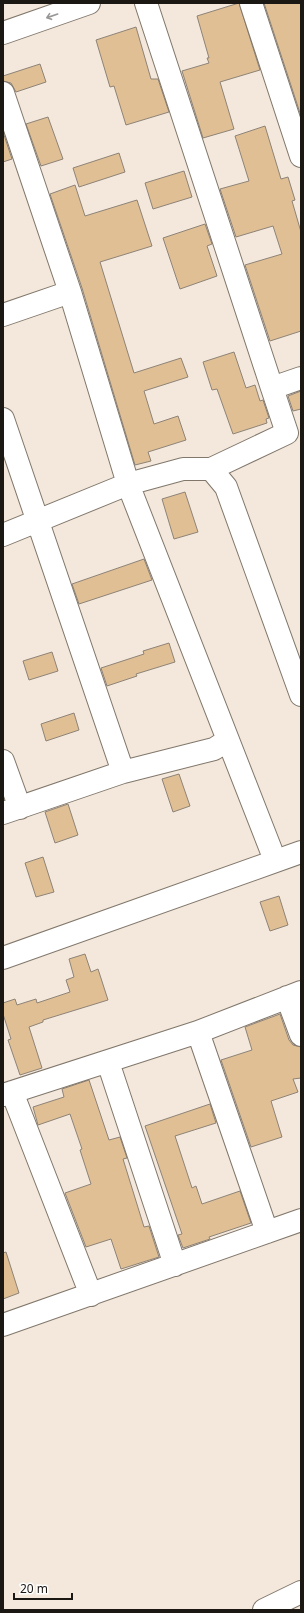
<svg xmlns="http://www.w3.org/2000/svg" width="304" height="1613" viewBox="0 0 304 1613" font-family="'Noto Sans',sans-serif">
<rect width="100%" height="100%" fill="#f3e8db"/>
<path fill="#e1bf94" stroke="#8d8377" d="M 239,3 L 260,70 L 220,82 L 234,129 L 203,138 L 182,71 L 209,63 L 207,58 L 209,58 L 197,16 Z
M 264,3 L 301,3 L 301,116 Z
M 136,27 L 151,79 L 158,79 L 169,112 L 126,125 L 114,86 L 110,87 L 96,40 Z
M 40,64 L 46,82 L 16,92 L 11,83 L 3,81 L 3,76 Z
M 48,117 L 63,159 L 41,166 L 26,124 Z
M 265,126 L 281,179 L 288,177 L 295,200 L 292,201 L 301,232 L 301,331 L 270,341 L 245,265 L 282,254 L 273,226 L 236,237 L 220,189 L 249,181 L 235,136 Z
M 3,132 L 12,159 L 3,162 Z
M 119,153 L 125,172 L 79,187 L 73,168 Z
M 184,171 L 192,197 L 153,209 L 145,183 Z
M 75,185 L 85,216 L 137,200 L 152,246 L 100,262 L 134,373 L 181,358 L 188,377 L 144,391 L 154,424 L 178,416 L 186,440 L 148,452 L 151,461 L 135,465 L 82,288 L 50,194 Z
M 205,224 L 212,244 L 207,246 L 217,276 L 180,289 L 163,238 Z
M 234,352 L 246,388 L 255,385 L 260,401 L 263,400 L 269,418 L 266,419 L 267,423 L 233,434 L 217,389 L 212,390 L 203,362 Z
M 301,391 L 301,409 L 293,411 L 288,396 Z
M 185,492 L 198,532 L 174,539 L 162,499 Z
M 144,559 L 152,580 L 79,604 L 72,584 Z
M 169,643 L 175,662 L 136,674 L 137,676 L 107,686 L 101,668 L 144,654 L 143,651 Z
M 52,652 L 58,671 L 29,680 L 23,661 Z
M 74,713 L 79,730 L 46,741 L 41,724 Z
M 179,774 L 190,806 L 173,812 L 162,779 Z
M 68,804 L 78,835 L 55,843 L 45,812 Z
M 43,857 L 54,892 L 36,897 L 25,863 Z
M 279,896 L 288,925 L 270,931 L 260,902 Z
M 85,954 L 91,972 L 98,969 L 108,1000 L 43,1020 L 43,1022 L 29,1027 L 42,1068 L 20,1075 L 8,1040 L 11,1039 L 3,1014 L 3,1003 L 15,999 L 17,1005 L 36,999 L 37,1003 L 70,992 L 66,980 L 74,977 L 69,959 Z
M 280,1014 L 289,1040 L 293,1045 L 301,1047 L 301,1078 L 293,1079 L 298,1092 L 271,1101 L 282,1137 L 251,1147 L 221,1060 L 252,1050 L 245,1027 Z
M 89,1080 L 109,1140 L 120,1137 L 127,1158 L 123,1159 L 144,1227 L 149,1226 L 159,1257 L 121,1269 L 111,1239 L 86,1247 L 65,1193 L 91,1184 L 80,1150 L 82,1149 L 70,1114 L 38,1125 L 33,1107 L 64,1097 L 62,1089 Z
M 210,1104 L 216,1123 L 175,1136 L 192,1188 L 196,1186 L 202,1204 L 240,1191 L 251,1223 L 209,1237 L 210,1239 L 183,1248 L 178,1235 L 182,1234 L 145,1126 Z
M 6,1252 L 19,1293 L 3,1299 L 3,1253 Z"/>
<g fill="none" stroke-linecap="round" stroke-linejoin="round">
<defs>
<path id="street" d="M 146,3 L 272,388
M 251,3 L 301,156
M 3,93 L 70,292 L 128,484 L 271,850
M 3,315 L 70,292
M 3,419 L 123,772
M 211,469 L 287,433 L 272,388 L 301,378
M 3,535 L 128,484 L 183,469 L 211,469 L 226,487 L 301,695
M 3,761 L 20,808
M 3,813 L 123,772 L 214,749 L 228,740
M 287,997 L 301,1035
M 198,1032 L 267,1232
M 108,1062 L 175,1265
M 12,1092 L 91,1295
M 3,1095 L 198,1032 L 301,992
M 3,1325 L 301,1220
M 264,1610 L 301,1592"/>
<path id="secondary" d="M 3,33 L 89,3
M 3,958 L 301,852"/>
</defs>
<use href="#street" stroke="#81776b" stroke-width="24"/>
<use href="#secondary" stroke="#81776b" stroke-width="24"/>
<use href="#street" stroke="#fff" stroke-width="22"/>
<use href="#secondary" stroke="#fff" stroke-width="22"/>
</g>
<defs><path id="oneway-shaft" d="M-6 0H5M1.5-3L5.5 0L1.5 3" fill="none" stroke-width="1.6" stroke-linecap="round" stroke-linejoin="round"/></defs>
<use stroke="#989795" href="#oneway-shaft" transform="translate(52 16) rotate(161)"/>
<rect width="304" height="1613" fill="none" stroke="#1b1713" stroke-width="8"/>
<path d="M14 1593v6h58v-6" fill="none" stroke="#1b1713" stroke-width="2"/>
<text x="20" y="1593" font-size="12" fill="#1b1713" stroke="#ffffff" stroke-width="3" paint-order="stroke">20 m</text>
</svg>
